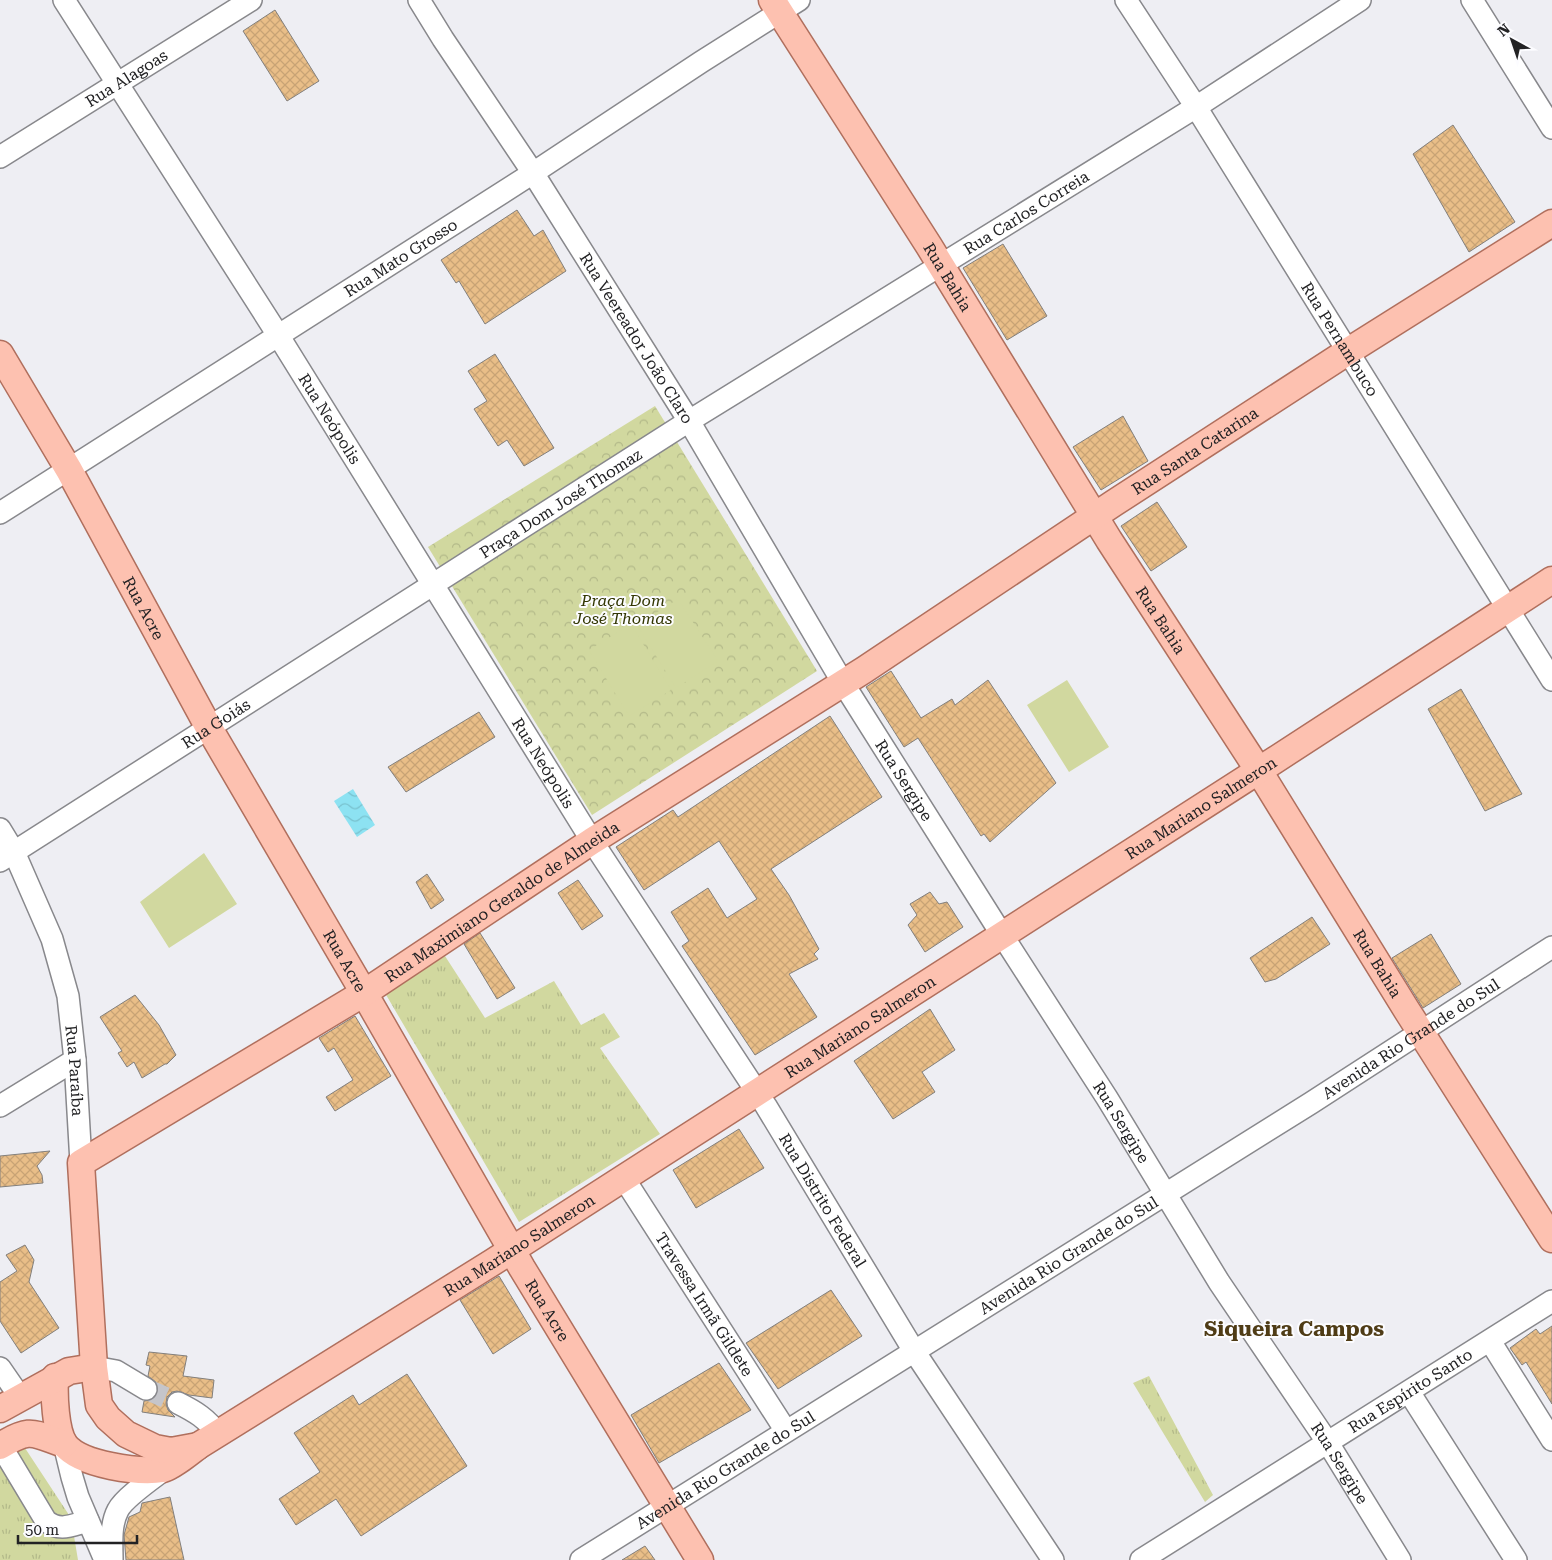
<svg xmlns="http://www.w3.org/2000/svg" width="1552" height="1560" viewBox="0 0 1552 1560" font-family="'Roboto Serif',serif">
<defs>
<pattern id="grass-tufts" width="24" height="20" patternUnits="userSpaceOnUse" patternTransform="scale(1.25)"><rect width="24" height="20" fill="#d1d89f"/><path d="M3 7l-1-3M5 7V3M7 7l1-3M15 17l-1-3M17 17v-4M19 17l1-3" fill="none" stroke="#b3b989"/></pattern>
<pattern id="park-crowns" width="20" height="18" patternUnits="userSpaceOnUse" patternTransform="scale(1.25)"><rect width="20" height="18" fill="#d1d89f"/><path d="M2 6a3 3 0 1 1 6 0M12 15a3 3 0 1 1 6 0" fill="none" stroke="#b3b989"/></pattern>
<pattern id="water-waves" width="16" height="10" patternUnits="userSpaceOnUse" patternTransform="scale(1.25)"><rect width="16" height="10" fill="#8de2f2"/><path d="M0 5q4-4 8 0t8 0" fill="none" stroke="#79c2cf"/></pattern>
<pattern id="building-cross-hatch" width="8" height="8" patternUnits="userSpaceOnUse" patternTransform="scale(1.25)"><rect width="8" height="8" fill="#e9be88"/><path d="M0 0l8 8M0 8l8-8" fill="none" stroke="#c8a375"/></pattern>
</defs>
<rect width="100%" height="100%" fill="#eeeef3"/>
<path fill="url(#grass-tufts)" d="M 445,956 L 485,1018 L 554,981 L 581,1025 L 604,1013 L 620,1037 L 600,1048 L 660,1134 L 519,1222 L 385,993 Z
M 1149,1376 L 1213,1495 L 1205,1502 L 1133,1383 Z
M 23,1445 L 71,1518 L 78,1560 L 0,1560 L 0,1459 Z"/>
<path fill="url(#park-crowns)" d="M 655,406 L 817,671 L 592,815 L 428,547 Z"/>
<path fill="#d1d89f" d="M 678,599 L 718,661 L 676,688 L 637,625 Z
M 631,624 L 671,690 L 629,716 L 589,650 Z
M 1067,680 L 1109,747 L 1069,772 L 1027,705 Z
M 204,853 L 237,904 L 169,948 L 140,902 Z"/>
<path fill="url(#water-waves)" d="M 353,789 L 375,825 L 357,837 L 334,801 Z"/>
<path fill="url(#building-cross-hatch)" stroke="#827f7c" d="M 275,10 L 319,81 L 287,101 L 243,31 Z
M 1453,125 L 1515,222 L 1469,252 L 1413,154 Z
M 517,210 L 534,236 L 543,230 L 566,271 L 485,324 L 459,281 L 456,283 L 441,260 Z
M 1003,244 L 1047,316 L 1007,340 L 963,268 Z
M 495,354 L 554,448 L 524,466 L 507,440 L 498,446 L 474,409 L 487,401 L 468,371 Z
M 1123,416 L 1148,461 L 1101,490 L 1073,447 Z
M 1157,502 L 1187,547 L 1151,571 L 1121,526 Z
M 891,671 L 921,718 L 952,699 L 955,705 L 988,680 L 1056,783 L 990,842 L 984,834 L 981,836 L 918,738 L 904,747 L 866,687 Z
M 1461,689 L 1522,794 L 1485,811 L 1428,709 Z
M 479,712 L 495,737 L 406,792 L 388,767 Z
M 830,716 L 882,797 L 771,869 L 789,895 L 819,949 L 814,954 L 818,959 L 789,974 L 817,1017 L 755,1055 L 682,946 L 689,941 L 671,912 L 708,888 L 727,918 L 757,899 L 719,841 L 644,890 L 616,847 L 673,810 L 678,817 Z
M 427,874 L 444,900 L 431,909 L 416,882 Z
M 578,880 L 603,916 L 582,930 L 558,893 Z
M 930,892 L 939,904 L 947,902 L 963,927 L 925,952 L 908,925 L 917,915 L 910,904 Z
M 1312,917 L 1330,944 L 1276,979 L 1265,982 L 1250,958 Z
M 480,933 L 515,988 L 497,999 L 464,944 Z
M 1431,934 L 1461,984 L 1423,1008 L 1392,958 Z
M 135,995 L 159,1025 L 176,1055 L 167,1064 L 165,1064 L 142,1078 L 134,1062 L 127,1067 L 118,1053 L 122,1051 L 100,1017 Z
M 930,1009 L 955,1050 L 922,1072 L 935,1092 L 893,1119 L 854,1061 Z
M 355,1016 L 391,1076 L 335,1111 L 326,1097 L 353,1080 L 334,1048 L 328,1052 L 319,1038 Z
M 739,1129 L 764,1168 L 696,1208 L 673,1170 Z
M 50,1151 L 37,1166 L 42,1175 L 43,1183 L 0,1187 L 0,1156 Z
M 25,1245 L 34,1260 L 29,1282 L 59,1328 L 21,1353 L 0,1321 L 0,1282 L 17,1271 L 6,1255 Z
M 499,1276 L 531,1329 L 493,1354 L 460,1300 Z
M 831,1290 L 862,1336 L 778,1389 L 746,1343 Z
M 1552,1326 L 1552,1404 L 1526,1362 L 1522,1365 L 1510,1348 L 1536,1329 L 1540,1334 Z
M 149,1352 L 187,1356 L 183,1376 L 214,1380 L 212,1398 L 189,1395 L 177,1391 L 172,1392 L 167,1397 L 166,1403 L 168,1410 L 175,1417 L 142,1412 L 144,1401 L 152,1400 L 157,1395 L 158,1390 L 157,1383 L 148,1376 L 150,1366 L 146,1365 Z
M 719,1363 L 751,1410 L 659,1463 L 631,1415 Z
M 407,1374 L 467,1466 L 361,1536 L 336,1499 L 296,1525 L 279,1499 L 320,1472 L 294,1433 L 353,1395 L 359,1405 Z
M 170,1497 L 184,1560 L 126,1560 L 124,1535 L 129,1517 L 140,1512 L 142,1503 Z
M 645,1546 L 655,1560 L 622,1560 Z"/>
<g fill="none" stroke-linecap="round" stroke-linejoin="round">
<path stroke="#c5c5ca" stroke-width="21" stroke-dasharray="21 11" stroke-linecap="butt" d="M 146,1389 L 178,1403"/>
<defs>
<g id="minor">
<path id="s1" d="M 64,0 L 278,335 L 592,841 L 766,1106 L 914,1351 L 1053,1560"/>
<path id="s2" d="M 419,0 L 443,39 L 533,173 L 689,421 L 843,683 L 1002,935 L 1107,1098 L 1219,1282 L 1328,1443 L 1400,1560"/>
<path id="s3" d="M 1126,0 L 1196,107 L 1552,680"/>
<path d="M 1472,0 L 1552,128"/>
<path id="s4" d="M 0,157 L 251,0"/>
<path id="s5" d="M 0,513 L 533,173 L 701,62 L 799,0"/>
<path id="s6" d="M 0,829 L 14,852 L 52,939 L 68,996 L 75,1060 L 81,1163"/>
<path id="s7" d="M 0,861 L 689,421 L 1196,107 L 1360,0"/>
<path d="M 0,1106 L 75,1060"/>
<path id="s8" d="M 623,1177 L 786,1431"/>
<path d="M 1490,1341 L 1552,1440"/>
<path d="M 94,1367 L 116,1371 L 146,1389"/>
<path d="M 0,1368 L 20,1397"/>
<path d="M 1409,1392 L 1516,1560"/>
<path d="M 178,1403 C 196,1412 206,1418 219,1435"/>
<path d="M 64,1444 L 72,1477 L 78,1497 L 105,1560"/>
<path d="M 1,1446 L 46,1521 C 60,1532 72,1525 88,1521"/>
<path d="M 112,1560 C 112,1544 110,1525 118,1510 C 124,1498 153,1478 165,1469"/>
<path id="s9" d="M 581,1560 L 1311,1103 L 1552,947"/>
<path id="s10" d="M 1141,1560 L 1552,1301"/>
</g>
<g id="major">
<path id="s11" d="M 772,0 L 929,246 L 1109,540 L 1259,771 L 1406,1009 L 1552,1239"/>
<path id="s12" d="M 0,354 L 69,470 L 209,728 L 364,993 L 522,1268 L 700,1560"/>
<path id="s13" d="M 55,1377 C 54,1395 55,1431 65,1445 C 81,1465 139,1473 163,1469 C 172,1467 190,1452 198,1446 L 493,1262 L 1275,760 L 1552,580"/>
<path d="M 0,1409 L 69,1371 L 94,1367"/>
<path d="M 0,1446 C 31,1427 32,1433 64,1444"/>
<path id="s14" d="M 198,1446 L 171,1451 L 155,1448 L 126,1434 L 108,1418 L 99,1405 L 94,1367 L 81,1163 L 364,993 L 592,841 L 864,670 L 1114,503 L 1347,352 L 1552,223"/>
</g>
</defs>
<use href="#minor" stroke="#88888c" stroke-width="24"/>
<use href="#major" stroke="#b06f5d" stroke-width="29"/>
<use href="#minor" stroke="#fff" stroke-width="21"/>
<use href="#major" stroke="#fdc1b0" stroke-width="26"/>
</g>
<g text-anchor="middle" stroke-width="4" stroke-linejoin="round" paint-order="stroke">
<g font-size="16" fill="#222224" stroke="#fcfcff">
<text dy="6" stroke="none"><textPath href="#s4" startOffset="149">Rua Alagoas</textPath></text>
<text dy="6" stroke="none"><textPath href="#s7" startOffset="1214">Rua Carlos Correia</textPath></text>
<text dy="6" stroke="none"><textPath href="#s5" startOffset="475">Rua Mato Grosso</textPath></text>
<text dy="6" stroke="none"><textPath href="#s11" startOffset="328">Rua Bahia</textPath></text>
<text dy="6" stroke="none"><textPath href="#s2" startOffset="402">Rua Veereador João Claro</textPath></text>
<text dy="6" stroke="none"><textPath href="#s3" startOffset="401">Rua Pernambuco</textPath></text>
<text dy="6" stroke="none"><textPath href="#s1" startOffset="496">Rua Neópolis</textPath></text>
<text dy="6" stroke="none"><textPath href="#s14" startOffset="1681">Rua Santa Catarina</textPath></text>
<text dy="6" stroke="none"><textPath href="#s7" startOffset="665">Praça Dom José Thomaz</textPath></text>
<text dy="6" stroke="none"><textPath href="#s12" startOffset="292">Rua Acre</textPath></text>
<text dy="6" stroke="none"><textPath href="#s11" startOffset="732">Rua Bahia</textPath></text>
<text dy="6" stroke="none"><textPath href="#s7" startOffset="256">Rua Goiás</textPath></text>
<text dy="6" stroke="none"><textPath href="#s1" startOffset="901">Rua Neópolis</textPath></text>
<text dy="6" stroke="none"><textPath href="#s2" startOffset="919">Rua Sergipe</textPath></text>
<text dy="6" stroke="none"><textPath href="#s13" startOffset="1404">Rua Mariano Salmeron</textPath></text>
<text dy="6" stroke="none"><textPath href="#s14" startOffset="854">Rua Maximiano Geraldo de Almeida</textPath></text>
<text dy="6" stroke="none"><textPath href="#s12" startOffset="698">Rua Acre</textPath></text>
<text dy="6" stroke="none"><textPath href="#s11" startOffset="1138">Rua Bahia</textPath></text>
<text dy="6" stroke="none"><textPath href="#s13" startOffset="999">Rua Mariano Salmeron</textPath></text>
<text dy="6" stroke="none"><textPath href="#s9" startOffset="980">Avenida Rio Grande do Sul</textPath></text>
<text dy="6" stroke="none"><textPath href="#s6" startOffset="256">Rua Paraíba</textPath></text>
<text dy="6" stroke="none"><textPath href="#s2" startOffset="1324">Rua Sergipe</textPath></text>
<text dy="6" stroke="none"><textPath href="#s1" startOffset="1420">Rua Distrito Federal</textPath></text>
<text dy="6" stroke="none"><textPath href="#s13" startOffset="594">Rua Mariano Salmeron</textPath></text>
<text dy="6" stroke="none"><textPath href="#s9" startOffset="575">Avenida Rio Grande do Sul</textPath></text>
<text dy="6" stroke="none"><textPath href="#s8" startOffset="151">Travessa Irmã Gildete</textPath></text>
<text dy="6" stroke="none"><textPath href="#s12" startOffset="1102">Rua Acre</textPath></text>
<text dy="6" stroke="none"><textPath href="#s10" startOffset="318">Rua Espírito Santo</textPath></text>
<text dy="6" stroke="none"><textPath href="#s2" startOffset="1729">Rua Sergipe</textPath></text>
<text dy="6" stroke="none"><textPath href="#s9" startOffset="170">Avenida Rio Grande do Sul</textPath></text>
</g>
<g font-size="16" font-style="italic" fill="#333703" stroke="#fcfcff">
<text x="623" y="606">Praça Dom<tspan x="623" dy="18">José Thomas</tspan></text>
</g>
<g font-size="21" font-weight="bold" fill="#4f3c16" stroke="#fcfcff">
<text x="1294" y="1336">Siqueira Campos</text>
</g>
</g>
<g transform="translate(1512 40) rotate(320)" stroke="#fcfcff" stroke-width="4" paint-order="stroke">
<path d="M0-4L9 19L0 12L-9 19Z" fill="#222224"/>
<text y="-8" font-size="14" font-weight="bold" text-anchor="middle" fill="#222224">N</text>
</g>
<path d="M18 1535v8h119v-8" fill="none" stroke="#222224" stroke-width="2.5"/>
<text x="25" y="1535" font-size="15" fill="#222224" stroke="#fcfcff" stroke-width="4" paint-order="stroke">50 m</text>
</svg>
